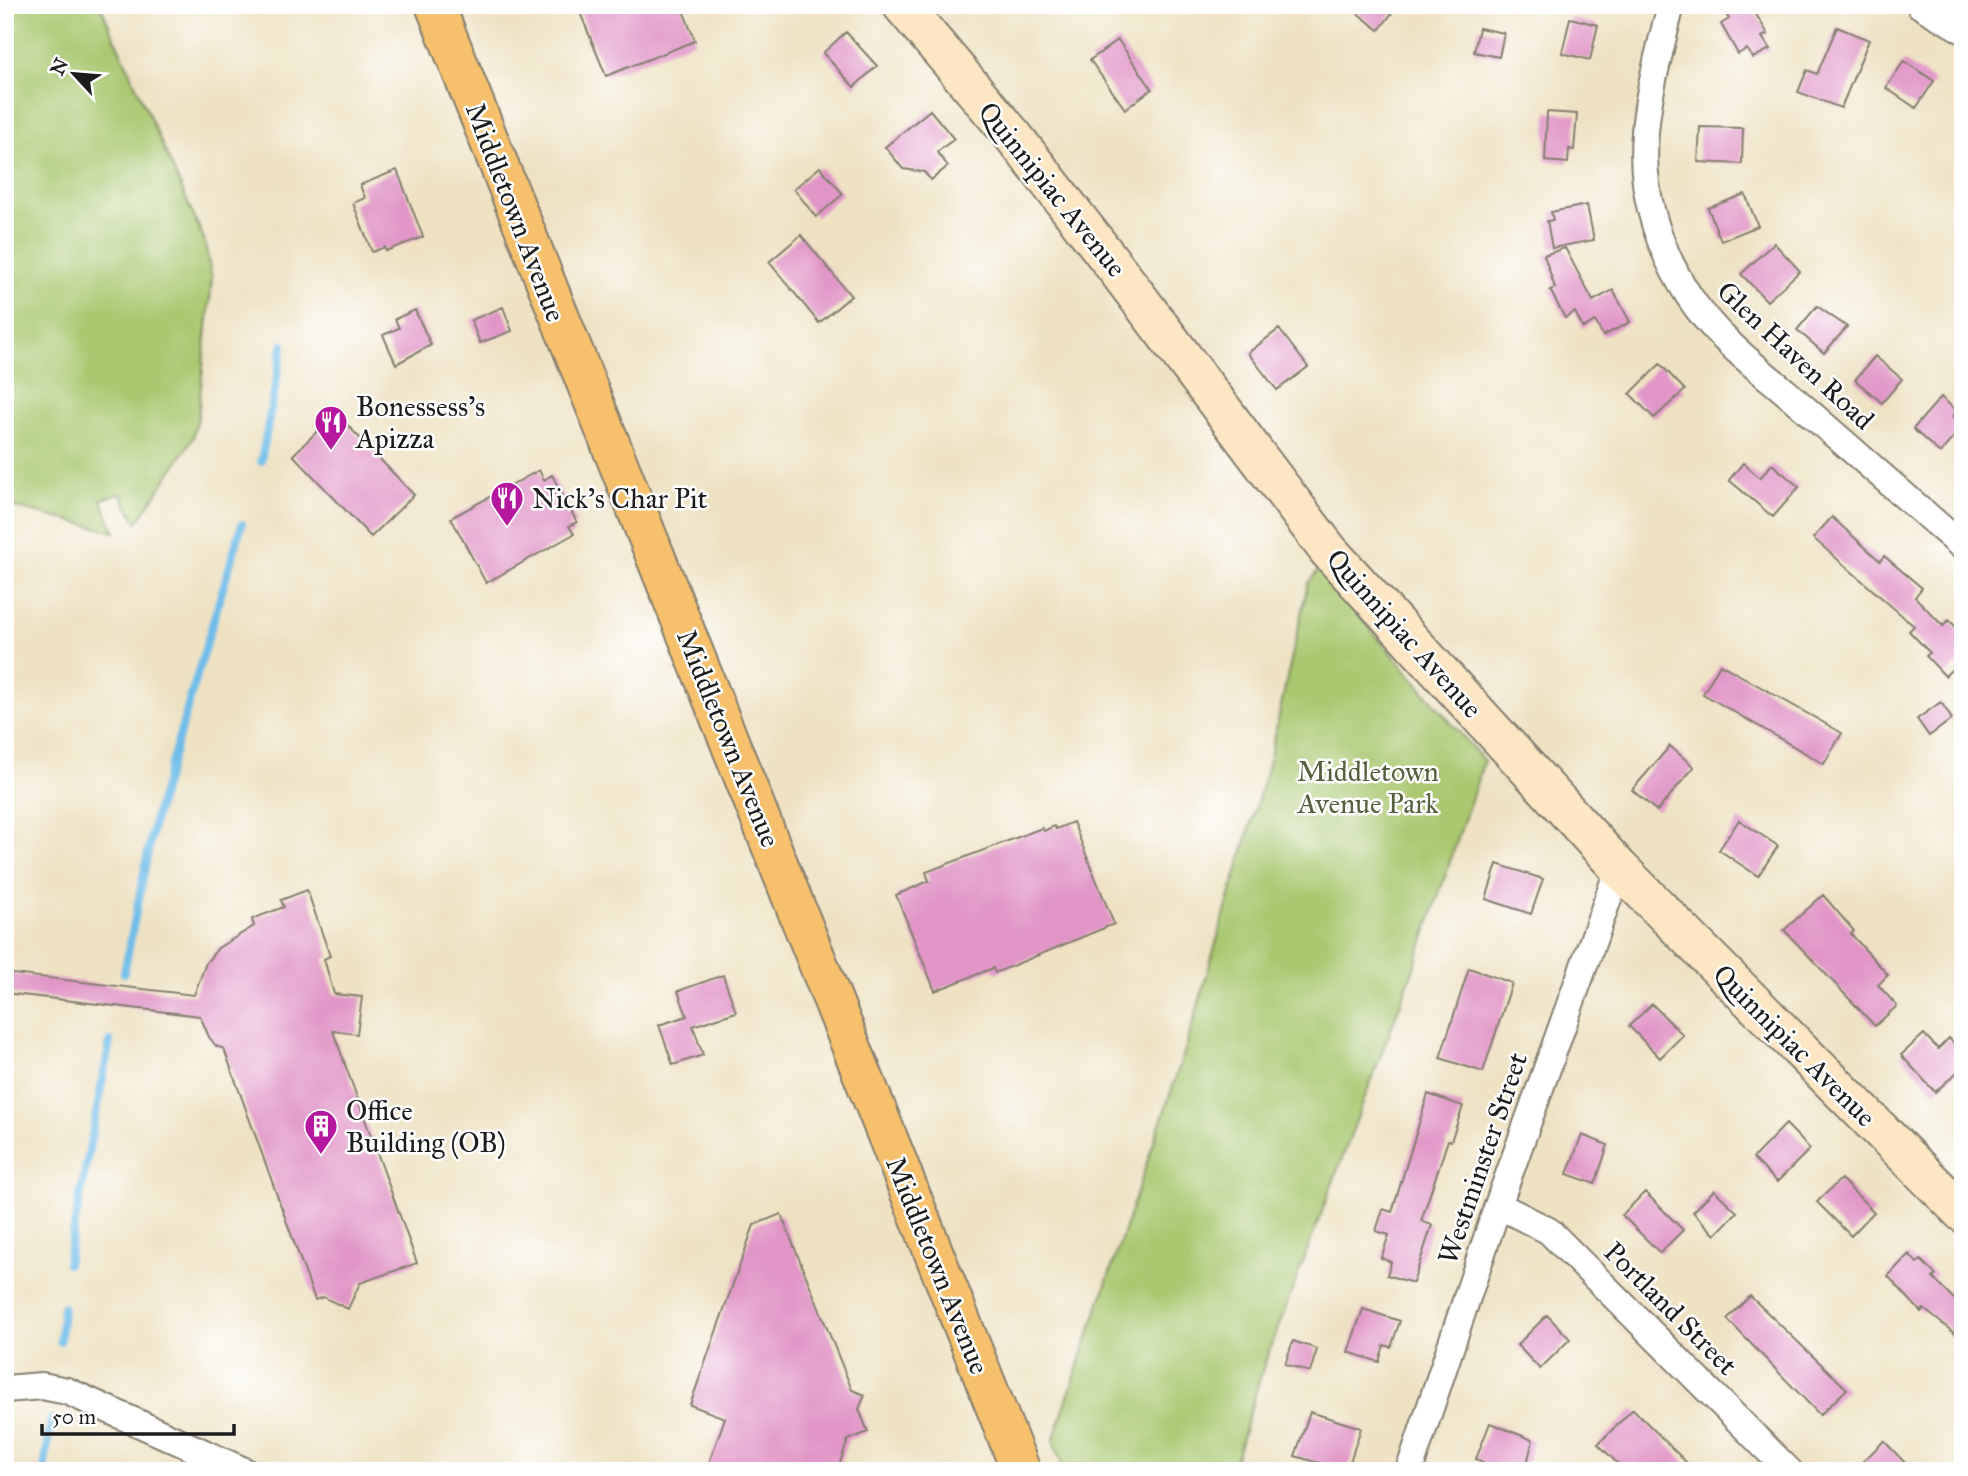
<svg xmlns="http://www.w3.org/2000/svg" width="1968" height="1476" viewBox="0 0 1968 1476" font-family="'IM FELL Great Primer',serif">
<rect width="100%" height="100%" fill="#fff"/>
<filter id="ink" filterUnits="userSpaceOnUse"><feTurbulence type="fractalNoise" baseFrequency=".0143" numOctaves="2"/><feDisplacementMap in="SourceGraphic" scale="14" xChannelSelector="R" yChannelSelector="G"/><feConvolveMatrix kernelMatrix="1 2 1 2 8 2 1 2 1" color-interpolation-filters="sRGB"/></filter>
<filter id="wash" filterUnits="userSpaceOnUse"><feTurbulence type="fractalNoise" baseFrequency=".00686" numOctaves="4" result="noise"/><feDisplacementMap in="SourceGraphic" scale="28" xChannelSelector="R" yChannelSelector="G"/><feGaussianBlur stdDeviation="1.57" result="paint"/><feColorMatrix in="noise" values="0 0 0 0 0 0 0 0 0 0 0 0 0 0 0 0 0 1.4 0 .05"/><feComposite in="paint" operator="in"/></filter>
<g filter="url(#wash)">
<rect width="100%" height="100%" fill="#eee2c3"/>
<path fill="#a9c870" stroke="#627246" stroke-width="2" d="M 5,5 L 100,5 L 204,239 L 212,278 L 198,417 L 193,438 L 137,523 L 121,494 L 101,499 L 115,532 L 5,505 Z
M 1319,569 L 1484,761 L 1415,965 L 1264,1365 L 1232,1471 L 1064,1471 L 1053,1441 L 1185,1050 L 1268,765 L 1308,583 Z"/>
<g fill="none" stroke-linecap="round" stroke-linejoin="round">
<path stroke="#6fbde9" stroke-width="8" d="M 261,461 L 283,345
M 124,973 L 155,817 L 242,524
M 67,1264 L 110,1041
M 60,1341 L 63,1307
M 44,1471 L 51,1419"/>
</g>
<g id="blocks">
<path fill="#e196c7" d="M 590,5 L 681,5 L 695,41 L 606,76 L 579,10 Z
M 1347,5 L 1398,5 L 1379,30 Z
M 1721,5 L 1743,5 L 1745,9 L 1751,6 L 1768,34 L 1762,37 L 1770,49 L 1753,58 L 1747,49 L 1738,54 L 1721,24 L 1729,19 Z
M 1570,18 L 1598,25 L 1590,60 L 1562,53 Z
M 1837,27 L 1869,40 L 1841,108 L 1798,92 L 1807,70 L 1817,74 Z
M 1479,28 L 1504,33 L 1499,57 L 1474,52 Z
M 846,32 L 877,66 L 854,87 L 823,53 Z
M 1118,40 L 1152,89 L 1125,109 L 1090,60 Z
M 1904,61 L 1934,81 L 1916,108 L 1886,88 Z
M 930,110 L 954,139 L 937,152 L 948,166 L 931,180 L 924,172 L 903,169 L 885,147 Z
M 1547,112 L 1577,114 L 1574,150 L 1569,149 L 1568,163 L 1545,161 Z
M 1700,127 L 1743,128 L 1742,164 L 1698,162 Z
M 820,167 L 843,194 L 816,217 L 794,189 Z
M 397,170 L 423,237 L 386,251 L 385,247 L 372,252 L 353,203 L 365,198 L 360,185 Z
M 1745,194 L 1758,226 L 1721,241 L 1708,208 Z
M 1587,205 L 1594,240 L 1552,248 L 1547,221 L 1553,220 L 1551,212 Z
M 801,235 L 851,296 L 819,323 L 769,262 Z
M 1774,243 L 1800,271 L 1767,301 L 1741,274 Z
M 1565,248 L 1593,301 L 1613,290 L 1630,322 L 1603,336 L 1595,321 L 1583,328 L 1575,312 L 1565,318 L 1550,290 L 1555,288 L 1544,255 Z
M 1817,306 L 1847,327 L 1824,353 L 1797,330 Z
M 503,307 L 512,331 L 480,343 L 471,320 Z
M 415,310 L 431,345 L 396,364 L 383,335 L 399,328 L 395,319 Z
M 1279,329 L 1308,367 L 1277,390 L 1248,353 Z
M 1875,356 L 1902,379 L 1882,403 L 1855,380 Z
M 1660,364 L 1685,390 L 1654,418 L 1630,394 Z
M 1941,397 L 1957,411 L 1952,417 L 1963,426 L 1940,453 L 1913,429 Z
M 336,413 L 414,495 L 371,537 L 293,455 Z
M 1743,463 L 1760,478 L 1772,464 L 1799,487 L 1773,517 L 1729,480 Z
M 539,470 L 544,480 L 552,475 L 577,522 L 569,526 L 574,534 L 486,583 L 451,518 Z
M 1832,517 L 1880,561 L 1884,556 L 1922,588 L 1915,597 L 1943,626 L 1949,620 L 1963,634 L 1963,659 L 1945,676 L 1926,656 L 1930,653 L 1909,631 L 1914,626 L 1813,538 Z
M 1720,664 L 1842,733 L 1824,764 L 1703,694 Z
M 1941,702 L 1952,719 L 1929,736 L 1917,719 Z
M 1670,746 L 1694,767 L 1657,811 L 1632,790 Z
M 1739,820 L 1778,846 L 1758,876 L 1719,850 Z
M 1073,822 L 1114,924 L 995,973 L 993,968 L 935,991 L 896,895 L 929,881 L 926,872 L 1042,828 L 1044,831 L 1054,826 L 1056,829 Z
M 1497,864 L 1543,879 L 1531,914 L 1486,899 Z
M 307,890 L 330,956 L 324,959 L 334,994 L 362,997 L 357,1034 L 333,1031 L 417,1263 L 360,1283 L 348,1309 L 323,1297 L 315,1300 L 224,1049 L 216,1046 L 209,1037 L 200,1016 L 5,993 L 5,973 L 194,995 L 206,963 L 218,948 L 254,926 L 252,919 L 284,907 L 281,900 Z
M 1823,895 L 1854,931 L 1851,934 L 1888,975 L 1878,985 L 1897,1006 L 1875,1026 L 1784,930 Z
M 1469,968 L 1512,983 L 1483,1072 L 1440,1058 Z
M 723,975 L 736,1012 L 693,1026 L 703,1055 L 673,1065 L 659,1025 L 687,1016 L 678,991 Z
M 1652,1004 L 1683,1035 L 1660,1058 L 1629,1026 Z
M 1924,1034 L 1938,1049 L 1949,1038 L 1963,1053 L 1963,1067 L 1935,1092 L 1901,1055 Z
M 1428,1094 L 1463,1106 L 1451,1141 L 1448,1140 L 1421,1221 L 1432,1225 L 1413,1283 L 1387,1275 L 1391,1262 L 1381,1258 L 1389,1235 L 1376,1231 L 1383,1209 L 1392,1212 Z
M 1786,1124 L 1810,1149 L 1777,1182 L 1753,1158 Z
M 1582,1135 L 1608,1145 L 1595,1184 L 1567,1174 Z
M 1841,1179 L 1874,1212 L 1851,1236 L 1817,1202 Z
M 1714,1190 L 1737,1212 L 1715,1235 L 1693,1212 Z
M 1645,1192 L 1683,1230 L 1660,1253 L 1622,1215 Z
M 781,1214 L 852,1390 L 865,1395 L 859,1409 L 868,1432 L 848,1440 L 837,1471 L 706,1471 L 725,1418 L 690,1405 L 754,1225 Z
M 1909,1254 L 1917,1263 L 1921,1260 L 1936,1275 L 1933,1278 L 1963,1308 L 1963,1340 L 1924,1309 L 1921,1312 L 1888,1276 Z
M 1750,1296 L 1847,1389 L 1820,1415 L 1727,1319 Z
M 1363,1309 L 1400,1321 L 1391,1347 L 1384,1345 L 1379,1362 L 1348,1352 Z
M 1547,1315 L 1570,1339 L 1540,1369 L 1517,1345 Z
M 1293,1341 L 1317,1349 L 1310,1372 L 1285,1364 Z
M 1633,1409 L 1695,1471 L 1625,1471 L 1598,1444 Z
M 1310,1412 L 1361,1428 L 1347,1471 L 1295,1456 Z
M 1490,1423 L 1533,1440 L 1525,1471 L 1480,1471 L 1483,1462 L 1476,1459 Z
M 1884,1441 L 1913,1471 L 1853,1471 Z"/>
</g>
</g>
<g filter="url(#ink)">
<use href="#blocks" fill-opacity="0" stroke="#857f70" stroke-width="2"/>
<g fill="none" stroke-linecap="round" stroke-linejoin="round">
<defs>
<path id="minor" d="M 1671,5 C 1657,62 1638,124 1646,183 C 1651,222 1667,263 1689,296 C 1716,338 1758,368 1795,400 C 1851,449 1907,498 1963,547
M 1920,5 L 1963,30
M 1498,1205 L 1549,1231 L 1789,1471
M 5,1389 L 42,1386 L 67,1391 L 244,1471
M 1409,1471 L 1498,1205 L 1619,868"/>
<path id="secondary" d="M 902,5 L 1014,137 L 1115,267 L 1328,550 L 1619,868 L 1963,1213"/>
<path id="primary" d="M 435,5 L 1021,1471"/>
</defs>
<use href="#minor" stroke="#857f70" stroke-width="30"/>
<use href="#secondary" stroke="#857f70" stroke-width="42"/>
<use href="#primary" stroke="#857f70" stroke-width="42"/>
<use href="#minor" stroke="#fff" stroke-width="26"/>
<use href="#secondary" stroke="#fce6c4" stroke-width="38"/>
<use href="#primary" stroke="#f7c06c" stroke-width="38"/>
</g>
</g>
<defs>
<symbol id="restaurant-pin" viewBox="-11 -11 22 30"><path d="M0 17L-7.5 6A9.5 9.5 0 1 1 7.5 6Z" fill="#b5179e" stroke="#fff"/><path d="M-5-6h1v4h1v-4h1v4h1v-4h1v5L-1.5 .5V6h-2V.5L-5-1ZM5-6V6H3V1.5H1.5Q1.5-4 5-6Z" fill="#fff"/></symbol>
<symbol id="building-pin" viewBox="-11 -11 22 30"><path d="M0 17L-7.5 6A9.5 9.5 0 1 1 7.5 6Z" fill="#b5179e" stroke="#fff"/><path d="M-4-6H4V6H1V3H-1V6H-4ZM-2.5-4.3h1.7v1.8h-1.7ZM.8-4.3h1.7v1.8H.8ZM-2.5-1h1.7V.8h-1.7ZM.8-1h1.7V.8H.8Z" fill="#fff"/></symbol>
</defs>
<g fill-rule="evenodd">
<use href="#restaurant-pin" x="312" y="403" width="38" height="52"/>
<use href="#restaurant-pin" x="488" y="479" width="38" height="52"/>
<use href="#building-pin" x="302" y="1107" width="38" height="52"/>
</g>
<g text-anchor="middle" stroke-width="5" stroke-linejoin="round" paint-order="stroke">
<g font-size="28" fill="#1c1c1c" stroke="#fff">
<text transform="translate(1053 189) rotate(51)" y="10">Quinnipiac Avenue</text>
<text transform="translate(516 212) rotate(69)" y="10">Middletown Avenue</text>
<text transform="translate(1796 355) rotate(43)" y="10">Glen Haven Road</text>
<text transform="translate(1405 633) rotate(48)" y="10">Quinnipiac Avenue</text>
<text transform="translate(729 738) rotate(68)" y="10">Middletown Avenue</text>
<text transform="translate(1795 1045) rotate(45)" y="10">Quinnipiac Avenue</text>
<text transform="translate(1482 1158) rotate(-71)" y="10">Westminster Street</text>
<text transform="translate(938 1265) rotate(68)" y="10">Middletown Avenue</text>
<text transform="translate(1671 1308) rotate(45)" y="10">Portland Street</text>
</g>
<g font-size="28" fill="#1c1c1c" stroke="#fff" text-anchor="start">
<text x="356" y="416">Bonessess's<tspan x="356" dy="32">Apizza</tspan></text>
<text x="532" y="508">Nick's Char Pit</text>
<text x="346" y="1120">Office<tspan x="346" dy="32">Building (OB)</tspan></text>
</g>
<g font-size="28" fill="#54613e" stroke="#fff">
<text x="1368" y="781">Middletown<tspan x="1368" dy="32">Avenue Park</tspan></text>
</g>
</g>
<rect width="1968" height="1476" fill="none" stroke="#fff" stroke-width="28"/>
<g transform="translate(74 74) rotate(296)" stroke="#ffffff" stroke-width="5" paint-order="stroke">
<path d="M0-5L12 26L0 18L-12 26Z" fill="#1c1c1c"/>
<text y="-10" font-size="19" font-weight="bold" text-anchor="middle" fill="#1c1c1c">N</text>
</g>
<path d="M42 1424v10h192v-10" fill="none" stroke="#1c1c1c" stroke-width="3.5"/>
<text x="52" y="1424" font-size="21" fill="#1c1c1c" stroke="#ffffff" stroke-width="5" paint-order="stroke">50 m</text>
</svg>
